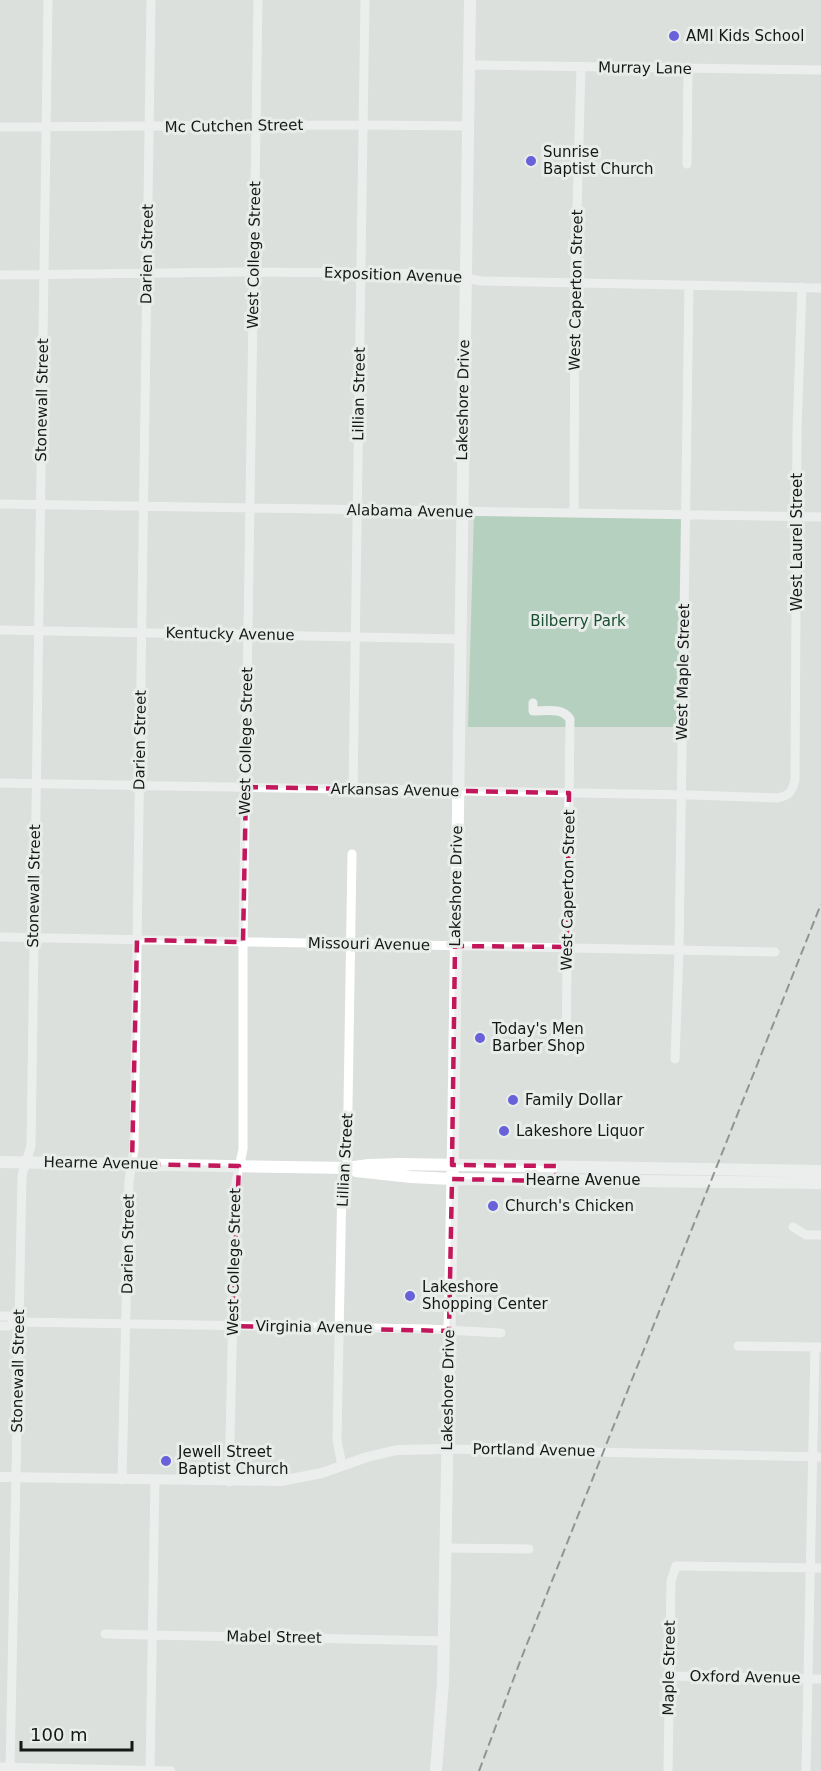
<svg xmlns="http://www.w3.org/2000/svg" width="821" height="1771" viewBox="0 0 821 1771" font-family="'DejaVu Sans',sans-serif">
<rect width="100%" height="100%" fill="#dbe0dd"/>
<path fill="#88bc9a" d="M 474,512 L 685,515 L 682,727 L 468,727 Z"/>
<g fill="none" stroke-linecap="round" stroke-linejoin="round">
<path stroke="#fff" stroke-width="9" d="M 469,65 L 821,70
M 0,127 L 363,125 L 468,126
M 687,164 L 688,69
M 0,275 L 244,272 L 361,273 L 447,274 L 481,281 L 821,288
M 0,504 L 821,517
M 574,513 L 575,283 L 581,67
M 0,630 L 460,639
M 533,703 L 533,711 C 546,711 562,707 570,719 L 566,1051
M 0,783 L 691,795 L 777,798 C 789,796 792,792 795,780 L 797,431 L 802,287
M 353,789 L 365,0
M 0,937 L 775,952
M 675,1059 L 679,950 L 689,285
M 793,1227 L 806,1235 L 821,1235
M 0,1316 L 8,1316 L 20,1322
M 0,1326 L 8,1326 L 20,1322 L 428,1329 L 501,1333
M 738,1346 L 821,1347
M 446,1449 L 821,1457
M 342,1466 L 337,1440 L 342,1181 L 347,1168 L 352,854
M 122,1480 L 129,1181 L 134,1149 L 151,0
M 229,1482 L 236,1182 L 243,1149 L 243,942 L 258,0
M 445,1548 L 529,1549
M 105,1634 L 443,1641
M 670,1676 L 821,1679
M 0,1767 L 171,1771
M 10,1771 L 22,1175 L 31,1146 L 48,0
M 150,1771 L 155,1480
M 668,1771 L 671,1581 L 676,1566 L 821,1568
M 806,1771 L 815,1347"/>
<path stroke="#fff" stroke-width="10" d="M 0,1477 L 281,1481 L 322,1473 L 367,1457 L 397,1450 L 446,1449"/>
<path stroke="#fff" stroke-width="12" d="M 0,1162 L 347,1168 L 369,1165 L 399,1164 L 821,1171
M 356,1171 L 411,1177 L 452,1179 L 821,1183
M 436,1771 L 443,1682 L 453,1148 L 470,0"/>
<path stroke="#373a39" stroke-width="2" stroke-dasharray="9 4.5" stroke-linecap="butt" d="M 479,1771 L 521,1659 L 821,904"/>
</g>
<path d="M0 0H821V1771H0ZM 246,787 L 569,793 L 567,947 L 455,946 L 452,1165 L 557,1166 L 556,1181 L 452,1179 L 449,1331 L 232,1326 L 239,1166 L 132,1164 L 137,940 L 243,942 Z" fill="#dbe0dd" fill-opacity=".55" fill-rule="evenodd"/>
<path fill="none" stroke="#c2185b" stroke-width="4.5" stroke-dasharray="12 8" stroke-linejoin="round" d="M 246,787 L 569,793 L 567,947 L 455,946 L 452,1165 L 557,1166 L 556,1181 L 452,1179 L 449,1331 L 232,1326 L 239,1166 L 132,1164 L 137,940 L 243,942 Z"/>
<g fill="#6861da" stroke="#e8edea" stroke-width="2">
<circle cx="674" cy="36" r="6"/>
<circle cx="531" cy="161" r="6"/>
<circle cx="480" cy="1038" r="6"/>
<circle cx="513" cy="1100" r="6"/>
<circle cx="504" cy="1131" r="6"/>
<circle cx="493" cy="1206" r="6"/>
<circle cx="410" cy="1296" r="6"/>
<circle cx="166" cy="1461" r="6"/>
</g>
<g text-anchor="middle" stroke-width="6" stroke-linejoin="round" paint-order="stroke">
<g font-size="15" fill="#161817" stroke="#e8edea" text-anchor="start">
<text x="686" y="41">AMI Kids School</text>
<text x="543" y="157">Sunrise<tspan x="543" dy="17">Baptist Church</tspan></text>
<text x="492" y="1034">Today's Men<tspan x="492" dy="17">Barber Shop</tspan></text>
<text x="525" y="1105">Family Dollar</text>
<text x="516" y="1136">Lakeshore Liquor</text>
<text x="505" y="1211">Church's Chicken</text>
<text x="422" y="1292">Lakeshore<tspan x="422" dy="17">Shopping Center</tspan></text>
<text x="178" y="1457">Jewell Street<tspan x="178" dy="17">Baptist Church</tspan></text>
</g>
<g font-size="15" fill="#161817" stroke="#e8edea">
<text transform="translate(645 68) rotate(1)" y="5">Murray Lane</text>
<text transform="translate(234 126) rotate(-1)" y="5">Mc Cutchen Street</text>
<text transform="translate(147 254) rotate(-89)" y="5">Darien Street</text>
<text transform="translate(254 255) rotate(-89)" y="5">West College Street</text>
<text transform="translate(393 275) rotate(2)" y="5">Exposition Avenue</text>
<text transform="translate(576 290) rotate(-89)" y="5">West Caperton Street</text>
<text transform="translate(359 394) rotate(-89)" y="5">Lillian Street</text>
<text transform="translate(42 400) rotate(-89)" y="5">Stonewall Street</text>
<text transform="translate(463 400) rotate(-89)" y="5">Lakeshore Drive</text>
<text transform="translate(410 511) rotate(1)" y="5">Alabama Avenue</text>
<text transform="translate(797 542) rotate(-90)" y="5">West Laurel Street</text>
<text transform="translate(230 634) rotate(1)" y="5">Kentucky Avenue</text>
<text transform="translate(683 672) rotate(-89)" y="5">West Maple Street</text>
<text transform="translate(140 740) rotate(-89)" y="5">Darien Street</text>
<text transform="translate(246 741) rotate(-89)" y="5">West College Street</text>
<text transform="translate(395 790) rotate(1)" y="5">Arkansas Avenue</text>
<text transform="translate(34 886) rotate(-89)" y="5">Stonewall Street</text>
<text transform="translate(456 886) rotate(-89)" y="5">Lakeshore Drive</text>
<text transform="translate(568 890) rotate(-89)" y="5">West Caperton Street</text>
<text transform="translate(369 944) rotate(1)" y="5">Missouri Avenue</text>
<text transform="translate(345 1160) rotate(-87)" y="5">Lillian Street</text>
<text transform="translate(101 1163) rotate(1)" y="5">Hearne Avenue</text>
<text x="583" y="1185">Hearne Avenue</text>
<text transform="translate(128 1244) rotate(-89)" y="5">Darien Street</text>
<text transform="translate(234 1262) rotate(-89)" y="5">West College Street</text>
<text transform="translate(314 1327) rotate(1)" y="5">Virginia Avenue</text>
<text transform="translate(18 1371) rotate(-89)" y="5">Stonewall Street</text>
<text transform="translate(448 1390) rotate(-89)" y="5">Lakeshore Drive</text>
<text transform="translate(534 1450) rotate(1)" y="5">Portland Avenue</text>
<text transform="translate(274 1637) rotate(1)" y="5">Mabel Street</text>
<text transform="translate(669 1668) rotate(-89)" y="5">Maple Street</text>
<text transform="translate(745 1677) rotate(1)" y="5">Oxford Avenue</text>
</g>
<g font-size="15" fill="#185031" stroke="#e8edea">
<text x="578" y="626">Bilberry Park</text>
</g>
</g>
<path d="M21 1741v9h111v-9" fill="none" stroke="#161817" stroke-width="3"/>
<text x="30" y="1741" font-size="18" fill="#161817" stroke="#e8edea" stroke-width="4.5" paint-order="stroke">100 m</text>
</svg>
